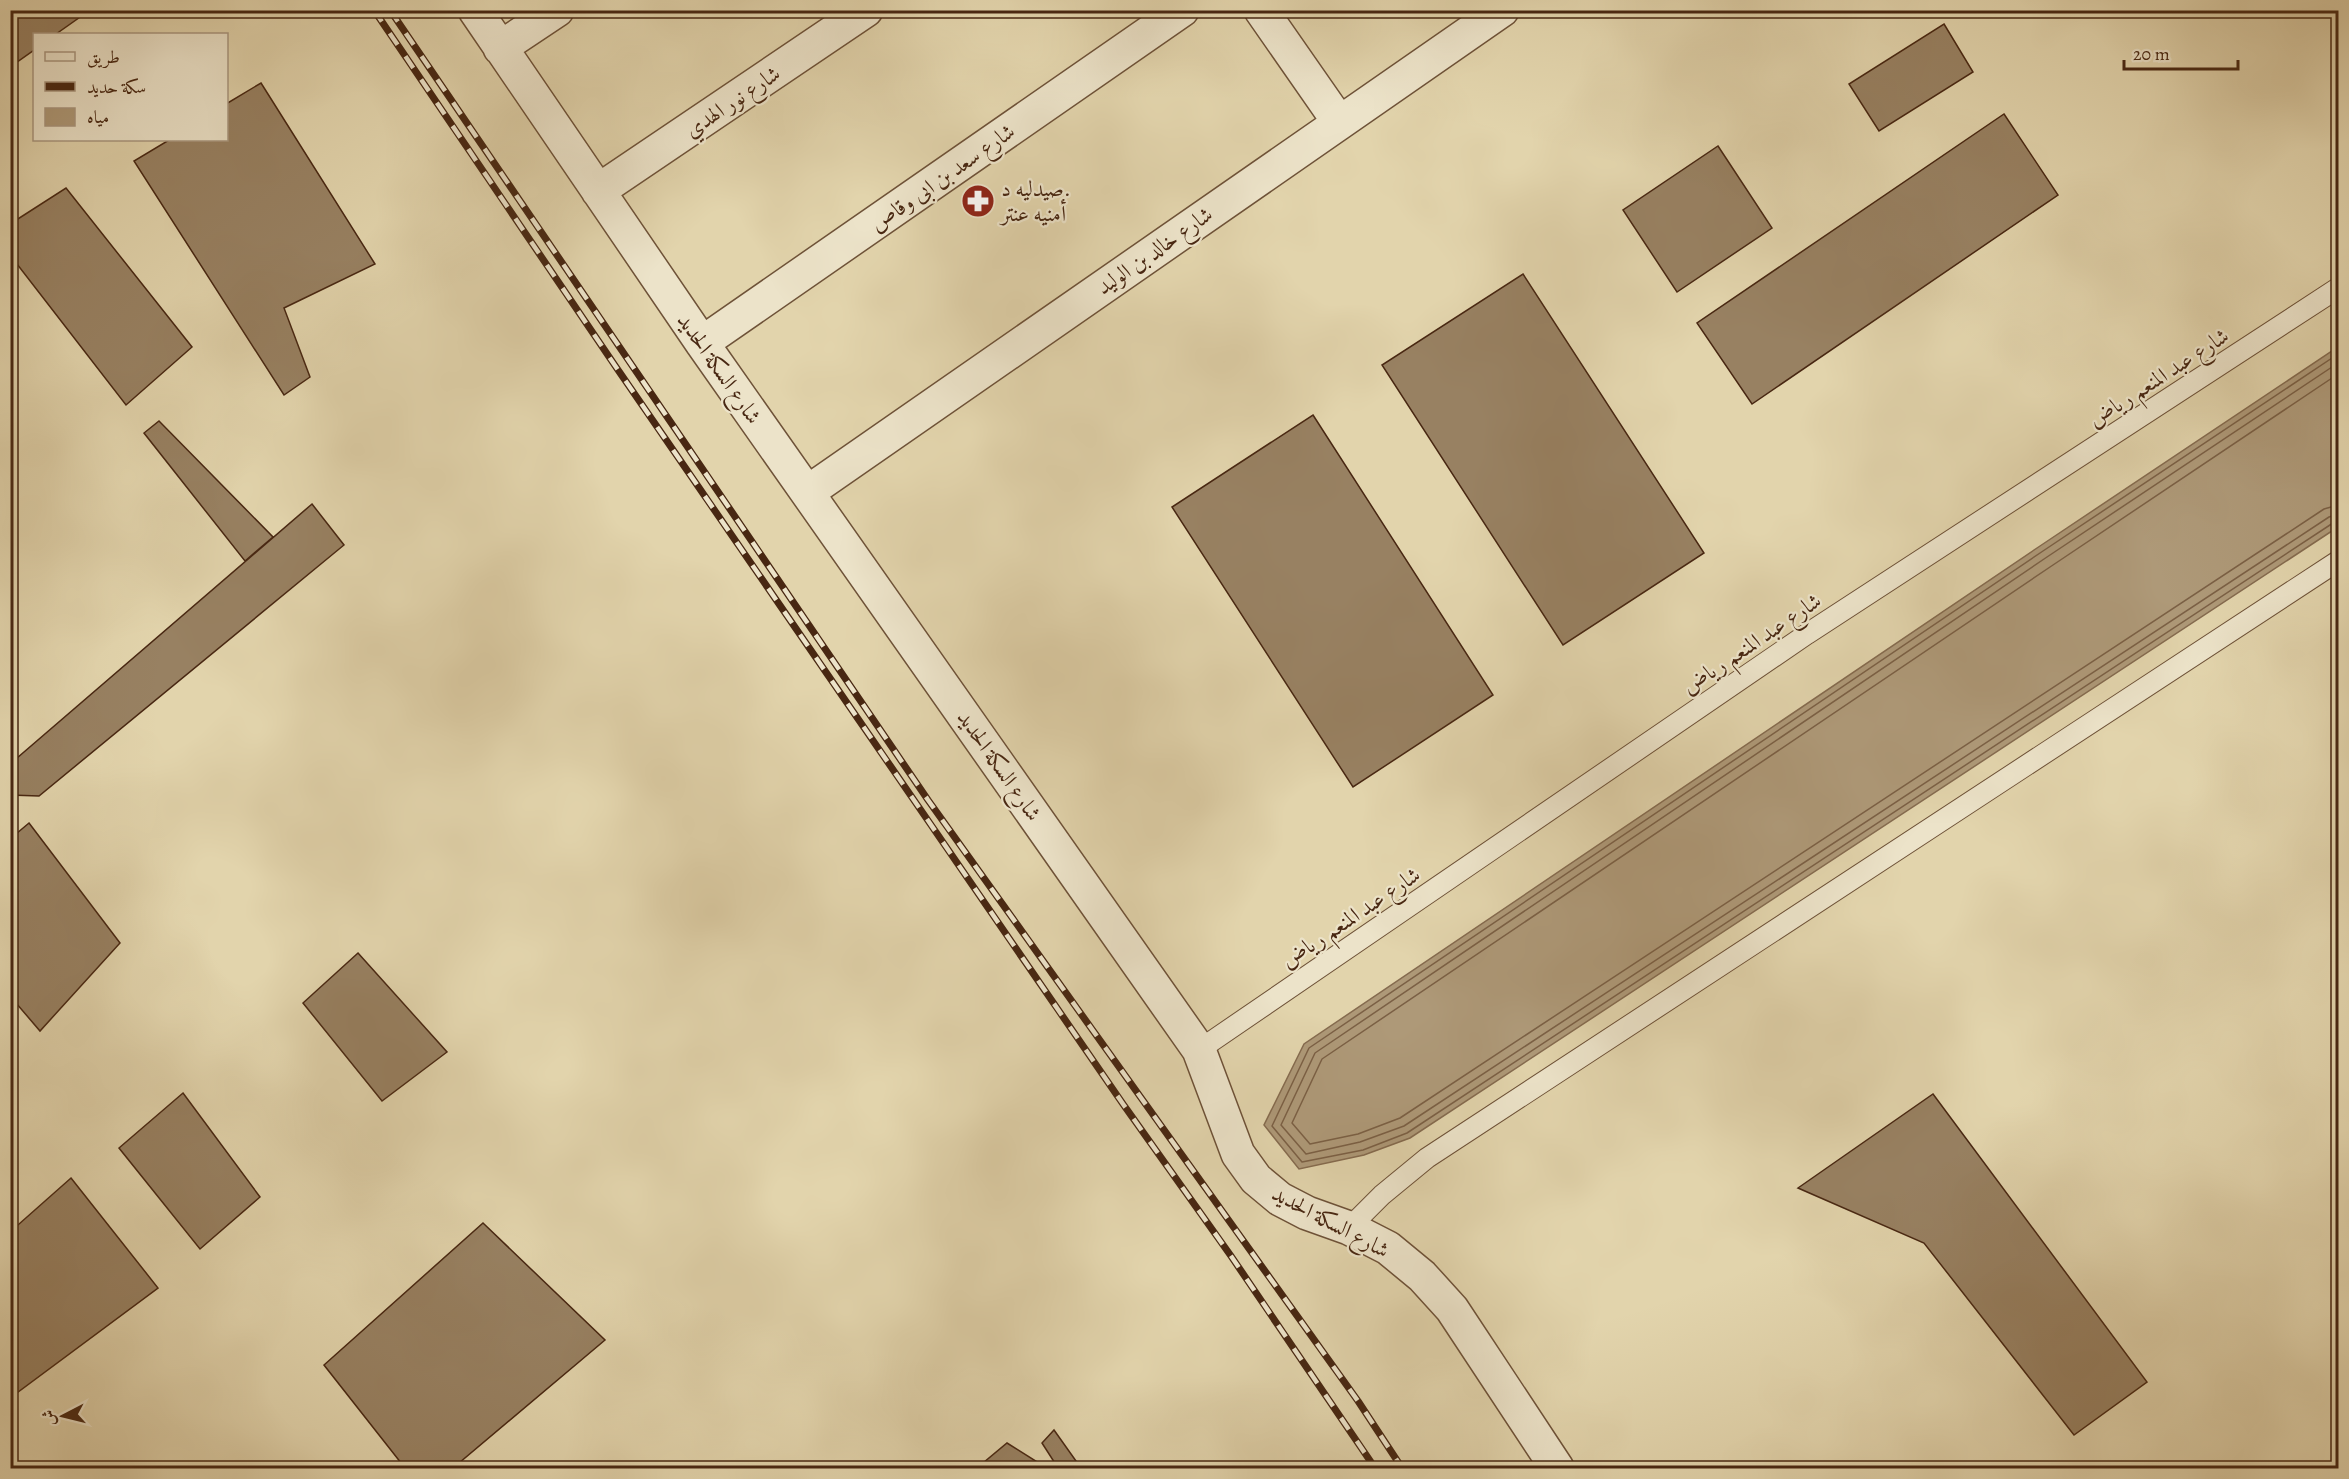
<svg xmlns="http://www.w3.org/2000/svg" width="2349" height="1479" viewBox="0 0 2349 1479" font-family="Alegreya,Amiri,serif">
<rect width="100%" height="100%" fill="#e2d4ac"/>
<filter id="stains"><feTurbulence type="fractalNoise" baseFrequency=".00333" numOctaves="4"/><feColorMatrix values="0 0 0 0 .2 0 0 0 0 .09 0 0 0 0 .02 0 0 0 .5 -.17"/></filter>
<radialGradient id="worn" r=".72"><stop offset=".6" stop-color="#630" stop-opacity="0"/><stop offset="1" stop-color="#630" stop-opacity=".3"/></radialGradient>
<path fill="#ae9978" stroke="#856b4f" stroke-width="1.5" d="M 2338,347 L 2338,527 L 1410,1138 L 1364,1155 L 1299,1169 L 1264,1125 L 1304,1044 L 2040,546 Z"/>
<g fill="none" stroke-linecap="round" stroke-linejoin="round">
<path stroke="#7b6045" stroke-width="1.5" d="M 2338,354 L 2043,551 L 1309,1048 L 1272,1126 L 1302,1162 L 1363,1150 L 1407,1133 L 2333,523 L 2338,522
M 2338,363 L 2047,557 L 1315,1053 L 1281,1125 L 1306,1154 L 1360,1142 L 1404,1126 L 2329,517 L 2338,514
M 2338,374 L 2053,565 L 1322,1059 L 1292,1123 L 1310,1144 L 1358,1134 L 1400,1118 L 2324,509 L 2338,505"/>
</g>
<path fill="#988162" stroke="#482712" stroke-width="1.5" d="M 10,10 L 90,10 L 56,34 L 34,34 L 34,50 L 10,67 Z
M 1944,24 L 1973,72 L 1879,131 L 1849,84 Z
M 261,83 L 375,264 L 284,308 L 310,377 L 284,395 L 134,161 L 169,140 L 226,140 L 226,104 Z
M 2004,114 L 2058,195 L 1752,404 L 1697,323 Z
M 1718,146 L 1772,228 L 1677,292 L 1623,210 Z
M 66,188 L 192,347 L 126,405 L 10,255 L 10,224 Z
M 1523,274 L 1704,553 L 1563,645 L 1382,365 Z
M 1313,415 L 1493,695 L 1353,787 L 1172,507 Z
M 159,421 L 273,537 L 245,561 L 144,433 Z
M 312,504 L 344,545 L 39,796 L 10,795 L 10,764 Z
M 29,823 L 120,943 L 40,1031 L 10,996 L 10,839 Z
M 358,953 L 447,1052 L 382,1101 L 303,1003 Z
M 183,1093 L 260,1197 L 200,1249 L 119,1148 Z
M 1933,1094 L 2147,1382 L 2074,1435 L 1924,1243 L 1798,1188 Z
M 71,1178 L 158,1288 L 10,1398 L 10,1232 Z
M 483,1223 L 605,1340 L 453,1468 L 405,1468 L 324,1365 Z
M 1054,1430 L 1081,1468 L 1058,1468 L 1042,1443 Z
M 1007,1443 L 1039,1463 L 1043,1468 L 977,1468 Z"/>
<g fill="none" stroke-linecap="round" stroke-linejoin="round">
<defs>
<path id="lane" d="M 1199,1050 L 1807,634 L 2338,288
M 1349,1228 L 1382,1195 L 1427,1158 L 2338,561"/>
<path id="street" d="M 475,10 L 702,343 L 1199,1050 L 1238,1154 L 1256,1179 L 1280,1199 L 1307,1213 L 1349,1228 L 1388,1248 L 1422,1276 L 1452,1309 L 1557,1468
M 1261,10 L 1339,122
M 500,48 L 557,10
M 598,191 L 866,10
M 702,343 L 1182,10
M 808,492 L 1502,10"/>
</defs>
<use href="#lane" stroke="#6e5238" stroke-width="22"/>
<use href="#street" stroke="#6e5238" stroke-width="36"/>
<use href="#lane" stroke="#ece3c9" stroke-width="20"/>
<use href="#street" stroke="#ece3c9" stroke-width="33"/>
<defs>
<path id="rail" d="M 374,10 L 616,367 L 1123,1104 L 1231,1256 L 1375,1468
M 390,10 L 928,800 L 1358,1401 L 1402,1468"/>
</defs>
<use href="#rail" stroke="#482712" stroke-width="7"/>
<use href="#rail" stroke="#ece3c9" stroke-width="4.5" stroke-dasharray="14" stroke-linecap="butt"/>
</g>
<defs>
<symbol id="pharmacy-disc" viewBox="-11 -11 22 22"><circle r="9.5" fill="#8f2418" stroke="#ece3c9"/><path d="M-2-6h4v4h4v4h-4v4h-4v-4h-4v-4h4Z" fill="#fff"/></symbol>
</defs>
<g fill-rule="evenodd">
<use href="#pharmacy-disc" x="959" y="182" width="38" height="38"/>
</g>
<g text-anchor="middle" stroke-width="4.5" stroke-linejoin="round" paint-order="stroke">
<g font-size="22" fill="#482712" stroke="#ece3c9">
<text transform="translate(732 101) rotate(-34)" y="8">شارع نور الهدي</text>
<text transform="translate(942 177) rotate(-35)" y="8">شارع سعد بن ابى وقاص</text>
<text transform="translate(1154 250) rotate(-35)" y="8">شارع خالد بن الوليد</text>
<text transform="translate(720 368) rotate(55)" y="8">شارع السكة الحديد</text>
<text transform="translate(2158 377) rotate(-33)" y="8">شارع عبد المنعم رياض</text>
<text transform="translate(1751 643) rotate(-34)" y="8">شارع عبد المنعم رياض</text>
<text transform="translate(1000 765) rotate(55)" y="8">شارع السكة الحديد</text>
<text transform="translate(1350 917) rotate(-34)" y="8">شارع عبد المنعم رياض</text>
<text transform="translate(1331 1221) rotate(28)" y="8">شارع السكة الحديد</text>
</g>
<g font-size="22" fill="#482712" stroke="#ece3c9" text-anchor="start">
<text x="1001" y="196">صيدليه د.<tspan x="1001" dy="25">أمنيه عنتر</tspan></text>
</g>
</g>
<rect width="2349" height="1479" fill="none" stroke="#e2d4ac" stroke-width="36"/>
<rect x="12" y="12" width="2325" height="1455" fill="none" stroke="#482712" stroke-width="3"/>
<rect x="18" y="18" width="2313" height="1443" fill="none" stroke="#482712" stroke-width="1.5"/>
<rect x="33" y="33" width="195" height="108" fill="#ece3c9" stroke="#aa9880" stroke-width="1.5"/>
<rect x="45" y="52" width="30" height="9" fill="#ece3c9" stroke="#aa9880" stroke-width="1.5"/>
<text x="87" y="63" font-size="18" fill="#482712">طريق</text>
<rect x="45" y="82" width="30" height="9" fill="#482712" stroke="#aa9880" stroke-width="1.5"/>
<text x="87" y="93" font-size="18" fill="#482712">سكة حديد</text>
<rect x="45" y="108" width="30" height="18" fill="#ae9978" stroke="#aa9880" stroke-width="1.5"/>
<text x="87" y="123" font-size="18" fill="#482712">مياه</text>
<g transform="translate(63 1416) rotate(263)" stroke="#ece3c9" stroke-width="4.5" paint-order="stroke">
<path d="M0-4.5L10 22L0 15L-10 22Z" fill="#482712"/>
<text y="-9" font-size="16" font-weight="bold" text-anchor="middle" fill="#482712">ش</text>
</g>
<path d="M2124 60v9h114v-9" fill="none" stroke="#482712" stroke-width="3"/>
<text x="2133" y="60" font-size="18" fill="#482712" stroke="#ece3c9" stroke-width="4.5" paint-order="stroke">20 m</text>
<rect width="100%" height="100%" filter="url(#stains)"/>
<rect width="100%" height="100%" fill="url(#worn)"/>
</svg>
